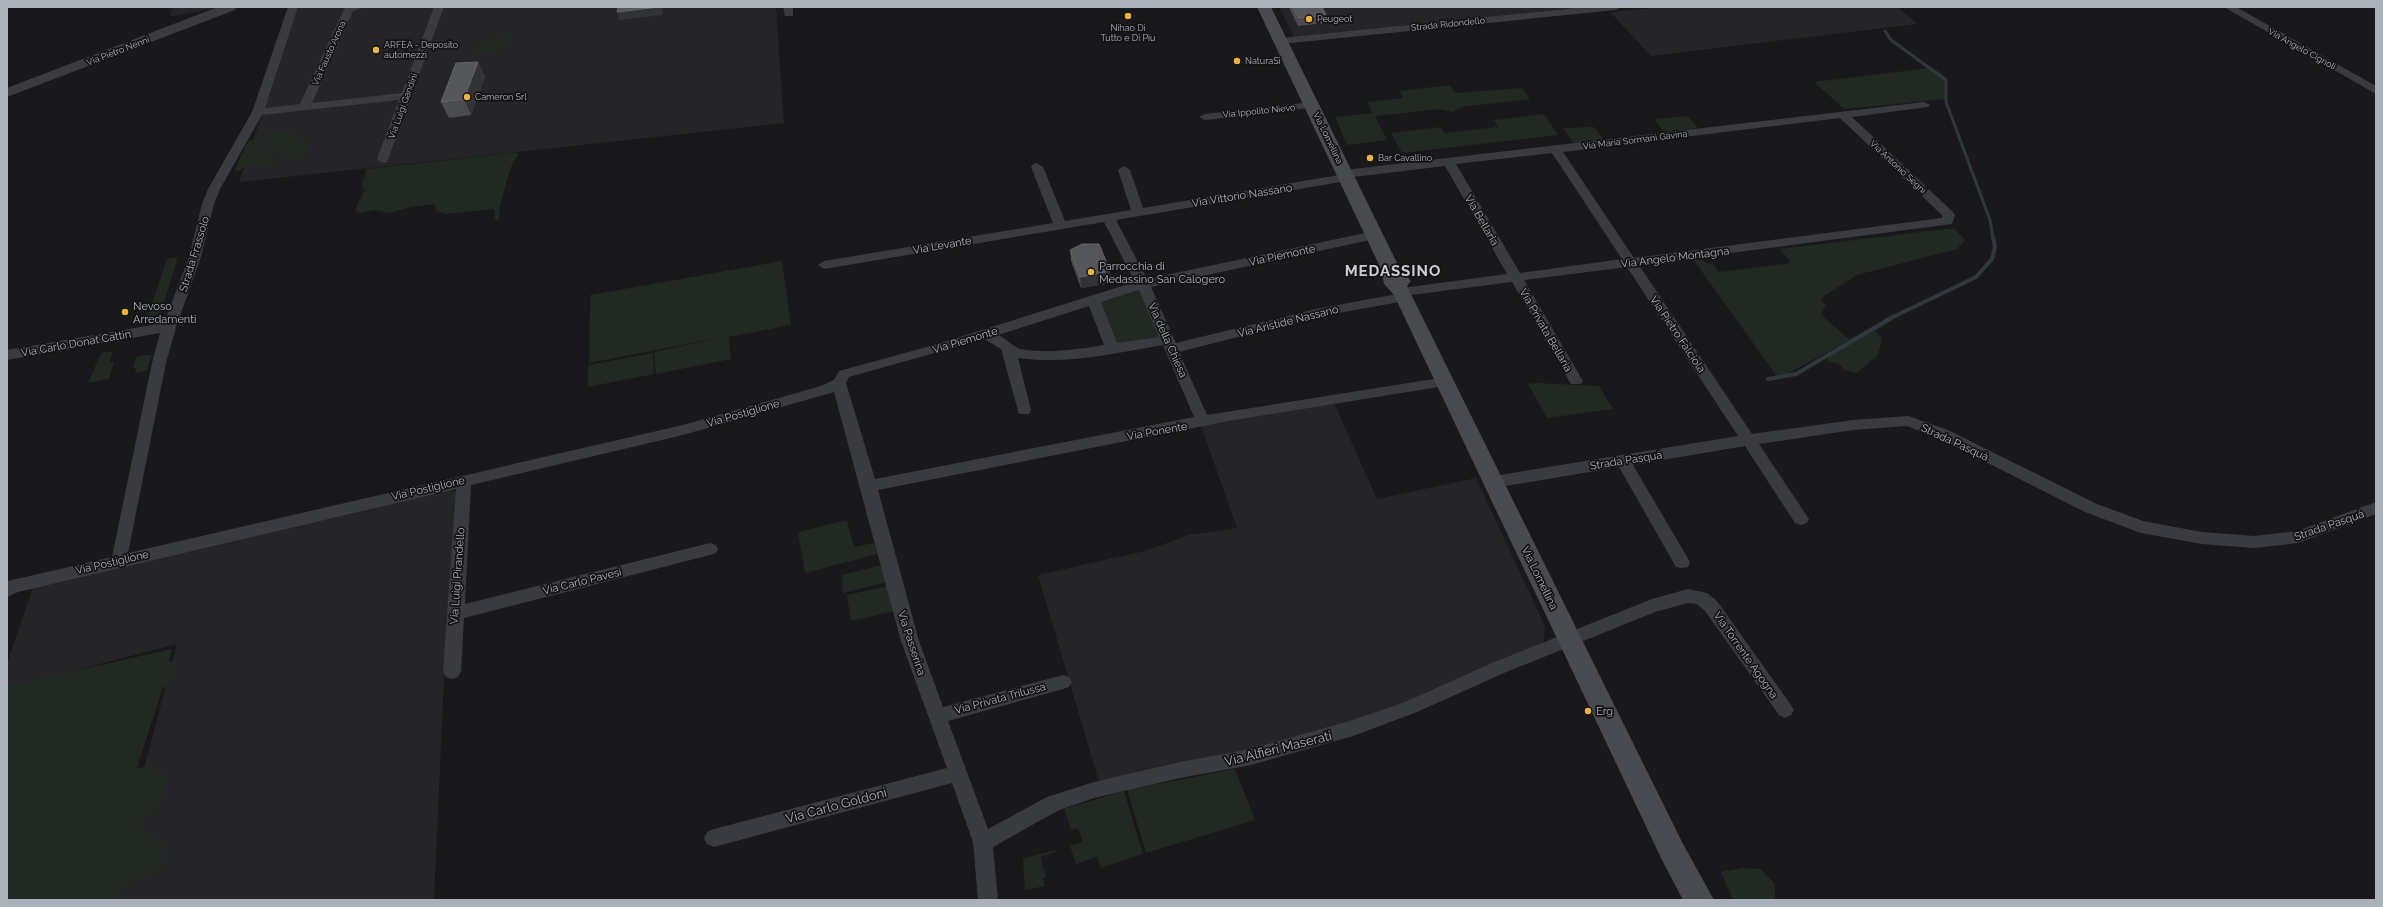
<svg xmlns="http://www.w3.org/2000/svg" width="2383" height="907" viewBox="0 0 2383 907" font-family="Raleway,sans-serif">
<rect width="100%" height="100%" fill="#19191b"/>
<path fill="#252528" d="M 173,7 L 222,7 L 174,16 L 170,15 Z
M 298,7 L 776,7 L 784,123 L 239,182 Z
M 1279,7 L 1588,7 L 1294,37 Z
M 1661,7 L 1898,7 L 1917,24 L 1651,56 L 1610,12 Z
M 1334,403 L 1377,499 L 1476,478 L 1545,626 L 1543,645 L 1404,705 L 1274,747 L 1099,782 L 1038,575 L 1145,551 L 1189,535 L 1237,528 L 1201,426 Z
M 449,490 L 457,492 L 445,658 L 434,900 L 109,900 L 177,644 L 7,688 L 7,663 L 34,585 Z"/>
<path fill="#212922" d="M 505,36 L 509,37 L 512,41 L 488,53 L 476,52 L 480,42 L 492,41 Z
M 1929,68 L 1942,73 L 1945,80 L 1946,99 L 1844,109 L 1814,82 Z
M 1450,85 L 1455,93 L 1522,88 L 1530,99 L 1462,107 L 1452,112 L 1440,109 L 1375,116 L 1387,140 L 1347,145 L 1335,117 L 1372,113 L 1367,102 L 1403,98 L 1399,91 Z
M 1544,114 L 1558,135 L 1402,153 L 1391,133 L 1441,127 L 1445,133 L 1498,127 L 1494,120 Z
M 1688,116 L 1698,128 L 1664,132 L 1654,119 Z
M 1594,127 L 1603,139 L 1573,143 L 1563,128 Z
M 279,132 L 297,133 L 298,141 L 309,145 L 303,158 L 291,160 L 274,148 L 263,144 L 266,134 Z
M 250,140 L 258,140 L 262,149 L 277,154 L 271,159 L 276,165 L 269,167 C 261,167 256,163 247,166 C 241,167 241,172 235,171 C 236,167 246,143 250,140 Z
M 511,153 L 518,153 L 518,156 C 510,161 503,196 500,207 C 499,212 501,217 497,221 L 494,219 L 495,210 L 492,209 L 446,214 L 436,211 L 435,204 L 410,207 L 390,213 L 375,210 L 359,213 L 355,210 L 364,191 L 362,184 L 367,169 Z
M 1954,228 L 1965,240 L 1957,249 L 1857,275 L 1824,296 L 1821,301 L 1826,304 L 1821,315 L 1850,340 L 1787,374 L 1776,375 L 1692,258 L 1701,257 L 1706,263 L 1713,264 L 1719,272 L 1791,263 L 1780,249 Z
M 178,257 L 161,312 L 149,320 L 135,323 L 136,321 L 147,318 L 167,259 Z
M 782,261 L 791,325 L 729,337 L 731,359 L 656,374 L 654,352 L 724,337 L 589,363 L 590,295 Z
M 1140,290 L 1161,338 L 1115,346 L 1099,303 Z
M 1892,314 L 1897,318 L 1875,331 L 1882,338 L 1878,355 L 1857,373 L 1845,370 L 1838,363 L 1829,362 L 1827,358 Z
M 113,351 L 109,363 L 114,362 L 109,379 L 88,383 L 101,353 Z
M 653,353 L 654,374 L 588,387 L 588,365 Z
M 147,355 L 152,355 L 147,371 L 135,373 L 136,368 L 133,368 L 136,357 Z
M 1536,383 L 1599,386 L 1613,409 L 1547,418 L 1528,384 Z
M 847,520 L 854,547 L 874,543 L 877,554 L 805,573 L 798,532 Z
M 882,565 L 887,582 L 843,593 L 842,575 Z
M 888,586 L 895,611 L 851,621 L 847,595 Z
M 172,649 L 169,661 L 174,661 L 177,664 L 174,677 L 162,690 L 137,768 L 151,766 L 159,773 L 166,773 L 168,777 L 163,796 L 142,823 L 142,829 C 148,832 156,836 160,841 C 168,851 163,867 153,873 C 145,878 134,878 126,882 C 119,886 118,893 115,900 L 7,900 L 7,686 Z
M 1235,769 L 1255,820 L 1146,853 L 1127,790 Z
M 1124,791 L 1143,854 L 1101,868 L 1097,857 L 1076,864 L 1070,846 L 1083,842 L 1078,828 L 1071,830 L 1064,809 Z
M 1055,850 L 1055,852 L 1040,857 L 1046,877 L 1043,878 L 1045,886 L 1025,890 L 1023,859 Z
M 1742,868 L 1761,869 L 1775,884 L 1775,900 L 1733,900 L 1721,872 Z"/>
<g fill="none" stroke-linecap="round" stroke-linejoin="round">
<path stroke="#2f383f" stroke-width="3" d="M 1885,31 L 1891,40 L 1946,80 L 1946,102 L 1990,220 L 1993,238"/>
<path stroke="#2f383f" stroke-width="4" d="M 1768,379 L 1796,374 L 1891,318 L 1976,277 L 1992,259 L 1995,247 L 1993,237"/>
<path fill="#3a3b40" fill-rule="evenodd" d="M 288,7 L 298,7 L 265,108 L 300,104 L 345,7 L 364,7 L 353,11 L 312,103 L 402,93 L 434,7 L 444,7 L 387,162 L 383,163 L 377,159 L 399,100 L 262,115 L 220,189 L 214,204 L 201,257 L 176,327 L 166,363 L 128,553 L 683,425 L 821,386 L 834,380 L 839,371 L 934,345 L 1135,282 L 1104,222 L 824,269 L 818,265 L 824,261 L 1053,223 L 1031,167 L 1033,164 L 1037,163 L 1043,167 L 1065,221 L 1131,210 L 1118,170 L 1124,166 L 1130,170 L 1143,208 L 1339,175 L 1341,171 L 1345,170 L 1924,102 L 1930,105 L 1928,107 L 1852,117 L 1953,212 L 1955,215 L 1952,224 L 1639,265 L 1752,434 L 1853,420 L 1908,416 L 1948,430 L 2097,504 L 2143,521 L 2202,532 L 2254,536 L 2297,531 L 2376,502 L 2376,514 L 2298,543 L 2254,548 L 2202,544 L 2141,533 L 2085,512 L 1938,438 L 1907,426 L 1853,430 L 1759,444 L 1809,519 L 1807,523 L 1801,525 L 1795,523 L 1745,446 L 1633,465 L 1690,562 L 1688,567 L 1682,568 L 1676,567 L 1619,467 L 1494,488 L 1489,486 L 1486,482 L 1489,478 L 1494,476 L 1738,436 L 1627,267 L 1524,280 L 1583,381 L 1581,384 L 1571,384 L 1512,282 L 1411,295 L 1410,300 L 1405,301 L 1316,317 L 1179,352 L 1207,415 L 1446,377 L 1451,379 L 1453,382 L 1451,385 L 1229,421 L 878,490 L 919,641 L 943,707 L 1063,675 L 1069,677 L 1072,682 L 1069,687 L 1063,689 L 948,721 L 988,829 L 1047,797 L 1094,782 L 1180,762 L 1251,749 L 1353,720 L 1405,702 L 1492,663 L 1652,599 L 1688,589 L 1707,593 L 1717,601 L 1791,705 L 1794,710 L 1791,715 L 1785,718 L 1779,715 L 1705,611 L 1697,604 L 1688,603 L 1655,612 L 1504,673 L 1417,712 L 1353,736 L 1251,765 L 1180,778 L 1094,798 L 1059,810 L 993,847 L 998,900 L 978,900 L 973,842 L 952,783 L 714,847 L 707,844 L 704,838 L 707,832 L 714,829 L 947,768 L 901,641 L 834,392 L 683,435 L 471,485 L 465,604 L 710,543 L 716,545 L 718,549 L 716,553 L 710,555 L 464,618 L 461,672 L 458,677 L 452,679 L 446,677 L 443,672 L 456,489 L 18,592 L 7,597 L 8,581 L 112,557 L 152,363 L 160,333 L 7,360 L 7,350 L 164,323 L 189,257 L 202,204 L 208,189 L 252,112 ZM 1840,118 L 1943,216 L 1942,218 L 1634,258 L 1563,152 ZM 1552,153 L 1622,259 L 1520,273 L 1456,164 ZM 1445,166 L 1507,274 L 1402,288 L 1397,289 L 1397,294 L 1316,309 L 1176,343 L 1151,287 L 1375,239 L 1381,235 L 1375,231 L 1147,279 L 1116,220 L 1347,181 L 1353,177 ZM 1139,290 L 1159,337 L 1117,343 L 1101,302 ZM 1089,306 L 1104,345 C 1084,349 1041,354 1021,349 C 1013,347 1006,338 998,335 ZM 984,339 L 1001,349 L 1019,414 L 1029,414 L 1031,410 L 1018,358 C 1066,365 1116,353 1163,345 L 1194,417 L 875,479 L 846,383 L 849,377 Z
M 783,7 L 793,7 L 793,16 L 785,16 Z
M 1586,7 L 1621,7 L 1616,10 L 1281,44 L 1276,41 L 1281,38 Z
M 2224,7 L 2236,7 L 2376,86 L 2376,94 Z
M 1312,102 L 1318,105 L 1316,107 L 1205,120 L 1199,117 L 1205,114 Z"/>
<path fill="#3a3b40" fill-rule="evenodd" d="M 218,7 L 236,7 L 235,10 L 7,97 L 7,88 Z"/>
<path fill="#484a50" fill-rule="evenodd" d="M 1257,7 L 1271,7 L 1399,267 L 1411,281 L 1407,286 L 1682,842 L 1714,900 L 1683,900 L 1662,860 L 1394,295 L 1384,284 L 1381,269 Z"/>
</g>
<path fill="#4a4c50" d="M 1289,7 L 1322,7 L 1326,15 L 1325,23 L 1298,26 Z
M 478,62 L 485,77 L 471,115 L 449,118 L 441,102 Z
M 1070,250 L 1111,283 L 1081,288 L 1071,261 Z"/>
<path fill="#323336" d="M 659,7 L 662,7 L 662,15 L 620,20 L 617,12 Z
M 478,62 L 485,77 L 471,115 L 464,99 Z
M 1110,271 L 1111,283 L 1081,288 L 1080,277 Z"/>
<path fill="#55565b" stroke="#62646a" d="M 618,7 L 659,7 L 617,12 Z
M 1293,7 L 1322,7 L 1326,15 L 1299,18 Z
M 478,62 L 464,99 L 441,102 L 456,63 Z
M 1082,244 L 1099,244 L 1110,271 L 1080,277 L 1070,250 Z"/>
<g fill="#eab342" stroke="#141416" stroke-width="1.5">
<circle cx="1128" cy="16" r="4"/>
<circle cx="1309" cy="19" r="4"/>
<circle cx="376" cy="50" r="4"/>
<circle cx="1237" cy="61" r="4"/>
<circle cx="467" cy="97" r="4"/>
<circle cx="1370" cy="158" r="4"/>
<circle cx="1091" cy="272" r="4"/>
<circle cx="125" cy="312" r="4"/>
<circle cx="1588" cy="711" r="4"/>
</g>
<g text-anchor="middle" stroke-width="3.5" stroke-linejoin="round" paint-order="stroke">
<g font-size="9" fill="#acb0ba" stroke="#141416" text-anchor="start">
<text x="1317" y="22">Peugeot</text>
<text x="1128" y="31" text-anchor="middle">Nihao Di<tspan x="1128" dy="10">Tutto e Di Piu</tspan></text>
<text x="384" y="48">ARFEA - Deposito<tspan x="384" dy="10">automezzi</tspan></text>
<text x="1245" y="64">NaturaSì</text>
<text x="475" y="100">Cameron Srl</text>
<text x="1378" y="161">Bar Cavallino</text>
</g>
<g font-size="9" fill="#acb0ba" stroke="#141416">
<text transform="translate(1448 24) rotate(-6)" y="3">Strada Ridondello</text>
<text transform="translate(2302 49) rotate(29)" y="3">Via Angelo Cignoli</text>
<text transform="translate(118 51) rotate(-21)" y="3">Via Pietro Nenni</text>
<text transform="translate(329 53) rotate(-66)" y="3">Via Fausto Arona</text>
<text transform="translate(403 106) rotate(-70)" y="3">Via Luigi Gandini</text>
<text transform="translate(1259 111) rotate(-6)" y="3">Via Ippolito Nievo</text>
<text transform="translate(1328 138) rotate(64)" y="3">Via Lomellina</text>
<text transform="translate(1635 140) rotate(-7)" y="3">Via Maria Sormani Gavina</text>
<text transform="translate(1898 167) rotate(43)" y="3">Via Antonio Segni</text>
</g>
<g font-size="11" fill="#acb0ba" stroke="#141416">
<text transform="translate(1242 195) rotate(-9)" y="4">Via Vittorio Nassano</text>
<text transform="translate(1482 220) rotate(60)" y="4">Via Bellaria</text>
<text transform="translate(942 245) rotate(-10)" y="4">Via Levante</text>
<text transform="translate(194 254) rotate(-73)" y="4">Strada Frassolo</text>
<text transform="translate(1282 255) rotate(-12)" y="4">Via Piemonte</text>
<text transform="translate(1675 257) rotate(-7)" y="4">Via Angelo Montagna</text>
<text transform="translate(1288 321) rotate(-14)" y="4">Via Aristide Nassano</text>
<text transform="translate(1546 330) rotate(60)" y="4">Via Privata Bellaria</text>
<text transform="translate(1678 334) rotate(56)" y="4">Via Pietro Falciola</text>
<text transform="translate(965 340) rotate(-17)" y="4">Via Piemonte</text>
<text transform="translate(1168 340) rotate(66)" y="4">Via della Chiesa</text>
<text transform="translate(76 343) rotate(-10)" y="4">Via Carlo Donat Cattin</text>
<text transform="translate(743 413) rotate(-16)" y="4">Via Postiglione</text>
<text transform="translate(1157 431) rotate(-10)" y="4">Via Ponente</text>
<text transform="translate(1955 442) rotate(25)" y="4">Strada Pasquà</text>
<text transform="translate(1626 460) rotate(-9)" y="4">Strada Pasquà</text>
<text transform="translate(428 488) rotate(-13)" y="4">Via Postiglione</text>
<text transform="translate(2329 525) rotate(-19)" y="4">Strada Pasquà</text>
<text transform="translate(112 562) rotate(-13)" y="4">Via Postiglione</text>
<text transform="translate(457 576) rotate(-86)" y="4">Via Luigi Pirandello</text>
<text transform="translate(1540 578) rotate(64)" y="4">Via Lomellina</text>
<text transform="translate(582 581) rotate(-14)" y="4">Via Carlo Pavesi</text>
<text transform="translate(912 643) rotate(72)" y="4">Via Passerina</text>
<text transform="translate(1746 655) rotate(55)" y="4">Via Torrente Agogna</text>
<text transform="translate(1000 698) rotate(-15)" y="4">Via Privata Trilussa</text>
</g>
<g font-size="11" fill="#acb0ba" stroke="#141416" text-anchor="start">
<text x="1099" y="270">Parrocchia di<tspan x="1099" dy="13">Medassino San Calogero</tspan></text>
<text x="133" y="310">Nevoso<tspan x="133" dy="13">Arredamenti</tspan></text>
<text x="1596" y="715">Erg</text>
</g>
<g font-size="13" fill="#acb0ba" stroke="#141416">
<text transform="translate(1278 748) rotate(-14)" y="5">Via Alfieri Maserati</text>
<text transform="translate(836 805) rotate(-15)" y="5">Via Carlo Goldoni</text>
</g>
<g font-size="15" font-weight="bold" letter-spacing="1" fill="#cdcfd6" stroke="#141416">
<text x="1393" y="276">MEDASSINO</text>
</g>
</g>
<rect width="2383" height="907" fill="none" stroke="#acb0ba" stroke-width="16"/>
</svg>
